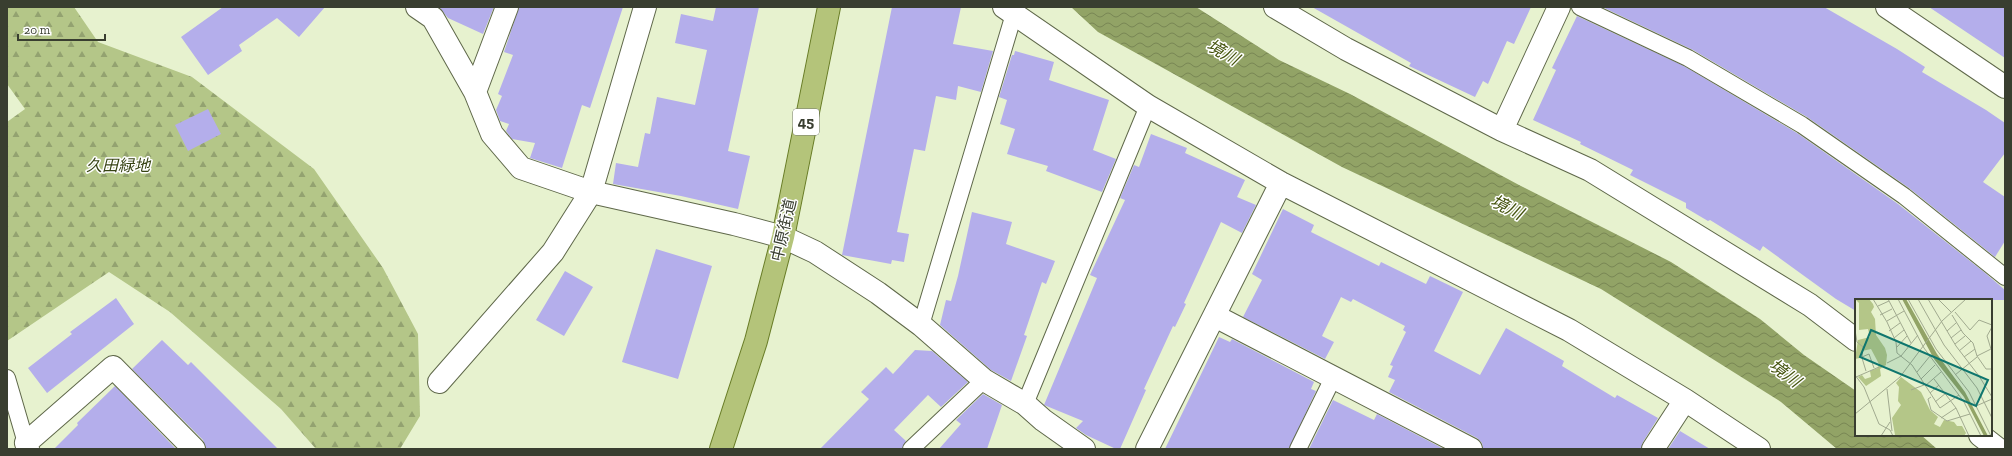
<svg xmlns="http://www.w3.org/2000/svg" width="2012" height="456" viewBox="0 0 2012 456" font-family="'Zilla Slab','Noto Sans JP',serif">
<defs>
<pattern id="forest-firs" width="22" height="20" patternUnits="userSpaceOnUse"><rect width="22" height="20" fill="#b4c688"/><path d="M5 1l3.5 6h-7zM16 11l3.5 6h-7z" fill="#93a270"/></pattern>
<pattern id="water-waves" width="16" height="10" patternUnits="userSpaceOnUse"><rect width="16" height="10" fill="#92a366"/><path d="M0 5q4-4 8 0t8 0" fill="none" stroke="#788654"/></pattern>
</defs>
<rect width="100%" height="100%" fill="#e7f2cf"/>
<path fill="url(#forest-firs)" d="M 7,7 L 74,7 L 98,42 L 192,77 L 314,169 L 383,268 L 418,334 L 420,416 L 400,449 L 316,449 L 281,409 L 170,312 L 109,272 L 7,341 L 7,122 L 25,109 L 7,84 Z"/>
<path fill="url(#water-waves)" d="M 1071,7 L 1196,7 L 1279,60 L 1350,94 L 1519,185 L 1671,262 L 1760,319 L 1804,355 L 1856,391 L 1856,435 L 1921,435 L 1937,449 L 1837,449 L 1781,402 L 1601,289 L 1342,167 L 1098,32 Z"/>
<path fill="#b4aeeb" d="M 223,7 L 325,7 L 299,37 L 277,18 L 239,45 L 242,51 L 208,75 L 181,37 Z
M 439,7 L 494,7 L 483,34 L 448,18 Z
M 519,7 L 623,7 L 590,108 L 582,105 L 562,168 L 530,158 L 535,143 L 512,139 L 506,131 L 509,124 L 500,121 L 496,110 L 502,96 L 498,94 L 513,55 L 504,52 Z
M 716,7 L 759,7 L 728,151 L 750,156 L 738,209 L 681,196 L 613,184 L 616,163 L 638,167 L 645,133 L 650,134 L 657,97 L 695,105 L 707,50 L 675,43 L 681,14 L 713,21 Z
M 892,7 L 961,7 L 953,44 L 993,51 L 981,92 L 958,86 L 956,100 L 936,96 L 925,151 L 914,149 L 897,232 L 909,234 L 904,262 L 892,260 L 891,264 L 842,255 Z
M 1312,7 L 1531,7 L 1514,44 L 1507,41 L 1488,84 L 1483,81 L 1475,97 L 1409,66 L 1411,63 Z
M 1602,7 L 1824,7 L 1897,49 L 1925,67 L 1922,72 L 1986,110 L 2005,123 L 2005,153 L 1983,182 L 2005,197 L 2005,241 L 1995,257 L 1909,188 L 1807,117 L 1693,50 Z
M 1929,7 L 2005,7 L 2005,58 Z
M 1577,16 L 1684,66 L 1797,133 L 1898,204 L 1984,272 L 2005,290 L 2005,300 L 1856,300 L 1856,311 L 1836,299 L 1763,246 L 1760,251 L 1710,220 L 1708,221 L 1686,208 L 1686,203 L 1630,175 L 1633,170 L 1580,144 L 1581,142 L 1533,120 L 1556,70 L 1552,68 Z
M 1015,51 L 1054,62 L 1049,80 L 1109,100 L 1093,150 L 1116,159 L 1102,192 L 1046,171 L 1048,166 L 1007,154 L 1015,129 L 1000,124 L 1007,100 L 999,97 L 1012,55 L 1014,55 Z
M 208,109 L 221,134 L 188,151 L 175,125 Z
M 1151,134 L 1187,148 L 1185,153 L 1245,180 L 1237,197 L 1256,205 L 1242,233 L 1221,222 L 1184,303 L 1186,304 L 1175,327 L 1173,326 L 1144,389 L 1146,390 L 1120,449 L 1116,449 L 1086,435 L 1076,428 L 1083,421 L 1044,405 L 1097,278 L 1090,275 L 1125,200 L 1120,198 L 1134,165 L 1139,167 Z
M 1283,209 L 1314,225 L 1311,232 L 1379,266 L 1381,262 L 1426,284 L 1430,276 L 1463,292 L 1434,351 L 1480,375 L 1506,328 L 1564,361 L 1562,366 L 1615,398 L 1617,395 L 1658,418 L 1643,442 L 1641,449 L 1483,449 L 1482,443 L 1477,438 L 1389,392 L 1395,380 L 1388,377 L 1393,366 L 1390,365 L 1406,332 L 1403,330 L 1405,326 L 1353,299 L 1351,302 L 1341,297 L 1322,336 L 1334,342 L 1325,359 L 1243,317 L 1262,280 L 1252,274 Z
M 972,212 L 1012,222 L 1006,244 L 1055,261 L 1046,284 L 1042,282 L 1024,335 L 1027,336 L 1011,381 L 991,370 L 940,325 L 946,300 L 951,301 L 958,276 Z
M 656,249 L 712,266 L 678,379 L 622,362 Z
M 565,271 L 593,287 L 564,336 L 536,320 Z
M 116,298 L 134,324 L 47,393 L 28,368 L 72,334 L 70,332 Z
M 1219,337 L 1230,342 L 1232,339 L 1314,382 L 1311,389 L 1316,391 L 1289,449 L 1165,449 Z
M 162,340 L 188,365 L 191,362 L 278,449 L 206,449 L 203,440 L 132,369 Z
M 915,350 L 932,351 L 968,382 L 941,407 L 928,395 L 894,430 L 906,441 L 902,449 L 820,449 L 869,399 L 861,392 L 886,367 L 893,374 Z
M 115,386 L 176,449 L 54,449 L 78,425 L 77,423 Z
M 983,394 L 1002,405 L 987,449 L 939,449 L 961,424 L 956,420 Z
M 1333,400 L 1374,420 L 1377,414 L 1444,449 L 1309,449 Z
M 1680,431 L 1710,449 L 1668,449 Z"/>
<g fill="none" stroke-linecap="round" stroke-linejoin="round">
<defs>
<path id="lane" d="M 1580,7 L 1688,58 L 1802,125 L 1904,196 L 2005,277
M 921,325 L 1014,14
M 7,378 L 26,443
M 1025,404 L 1148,106
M 911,449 L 984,380
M 1298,449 L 1333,378"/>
<path id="street" d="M 417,7 L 433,18 L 475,92 L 492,134 L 521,168 L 591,192 L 734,224 L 783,237 L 815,252 L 878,293 L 921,325 L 984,380 L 1025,404 L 1043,420 L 1084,449
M 1004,7 L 1148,106 L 1281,183 L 1569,330 L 1685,400 L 1759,449
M 1275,7 L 1346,49 L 1502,130 L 1590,170 L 1810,305 L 1856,340
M 1887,7 L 2005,87
M 475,92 L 507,7
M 1502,130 L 1559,7
M 1215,316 L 1471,449
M 439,382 L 553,252 L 591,192 L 645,7
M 1980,435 L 1998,449
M 28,449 L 26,443 L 113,367 L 194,449
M 1147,449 L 1281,183
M 1653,449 L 1685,400"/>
<path id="primary" d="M 721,449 L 756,341 L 783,237 L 829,7"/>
</defs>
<use href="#lane" stroke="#5f684a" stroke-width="18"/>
<use href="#street" stroke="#5f684a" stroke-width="24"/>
<use href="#primary" stroke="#687c26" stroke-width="24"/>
<use href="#lane" stroke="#fff" stroke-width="16"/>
<use href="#street" stroke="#fff" stroke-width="22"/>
<use href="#primary" stroke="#b4c47a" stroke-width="22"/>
</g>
<g text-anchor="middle" stroke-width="3" stroke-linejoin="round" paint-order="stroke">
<rect fill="#fff" stroke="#74786e" stroke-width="1" x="793" y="109" width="26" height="26" rx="3"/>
<g font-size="15" font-weight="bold" fill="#393e30">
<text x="806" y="127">45</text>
</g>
<g font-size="16" font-style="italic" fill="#374314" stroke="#fff">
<text x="118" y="171">久田緑地</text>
</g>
<g font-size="16" fill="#393e30" stroke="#fff">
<text transform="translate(783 230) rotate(-77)" y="6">中原街道</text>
</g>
<g font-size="17" font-style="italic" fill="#45540e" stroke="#fff">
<text transform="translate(1223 52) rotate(30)" y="6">境川</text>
<text transform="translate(1507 207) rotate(27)" y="6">境川</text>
<text transform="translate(1785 373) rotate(37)" y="6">境川</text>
</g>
</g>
<g transform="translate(1855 299)">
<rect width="137" height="137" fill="#e7f2cf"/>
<path d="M 0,0 L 14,0 L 18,5 L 19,8 L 16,13 L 20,20 L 21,36 L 30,49 L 32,56 L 31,66 L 25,70 L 26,77 L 11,87 L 3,78 L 7,76 L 10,80 L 16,78 L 15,72 L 23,69 L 24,65 L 16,50 L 7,52 L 5,59 L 0,60 L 3,41 L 15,38 L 13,30 L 4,31 L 4,4 ZM 46,78 L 66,93 L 75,111 L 83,118 L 79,125 L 85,128 L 89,121 L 99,123 L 102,127 L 107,127 L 111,134 L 109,137 L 40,136 L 37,119 L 46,106 L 43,102 L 44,88 L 41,84 Z" fill="#b4c688"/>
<path d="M 47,0 L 51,0 L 82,55 L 110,93 L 133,137 L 129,137 L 109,98 L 79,60 Z" fill="#92a366"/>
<path fill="none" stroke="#a1aa8f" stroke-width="1" d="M 18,0 L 32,23 L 41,43 L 42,54 L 57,66 L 85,109 L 104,96M 33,0 L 56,44M 43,0 L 69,49 L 109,103 L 126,137M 53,0 L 81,50 L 114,93 L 136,137M 63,0 L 89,46 L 122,89 L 137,119M 73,0 L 101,47 L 124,77 L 137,98M 83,0 L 96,13M 23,7 L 34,2M 100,13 L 115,31 L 124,21 L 137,26M 25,16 L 37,10M 97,16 L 108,34 L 118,44 L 122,57 L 131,70 L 137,70M 32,22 L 49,12M 0,31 L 2,43 L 8,48 L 7,59 L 11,72M 34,32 L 45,24M 92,32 L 101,24M 39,39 L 49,31M 96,39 L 106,31M 100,45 L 110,37M 42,48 L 52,37M 104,52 L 116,42M 122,57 L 136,50 L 132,37 L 137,28M 7,58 L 14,55 L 19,69M 109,58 L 120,50M 32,64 L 46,57 L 63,36M 62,73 L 75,57M 0,76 L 9,88 L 24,125 L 35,131 L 38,137M 100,76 L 122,58M 1,78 L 24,68M 66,80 L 80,66M 79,80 L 101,109 L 114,137M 70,87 L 86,73M 32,90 L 37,132M 56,91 L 69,86M 75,94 L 84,86M 76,98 L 73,100 L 76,111 L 92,122 L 115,115M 80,103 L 91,94M 121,107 L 137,100M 0,115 L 45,78 L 87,22 L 111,0M 86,119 L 101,109M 26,137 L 35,123"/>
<path fill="#0f766e" fill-opacity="0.15" stroke="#0f766e" stroke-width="2" d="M 16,31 L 133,81 L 121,107 L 5,58 Z"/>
<rect width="137" height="137" fill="none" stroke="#393e30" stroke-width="2"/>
</g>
<rect width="2012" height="456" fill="none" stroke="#393e30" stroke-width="16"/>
<path d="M18 34v6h87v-6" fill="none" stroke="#393e30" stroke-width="2"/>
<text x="24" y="34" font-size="12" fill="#393e30" stroke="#ffffff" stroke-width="3" paint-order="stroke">20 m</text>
</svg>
